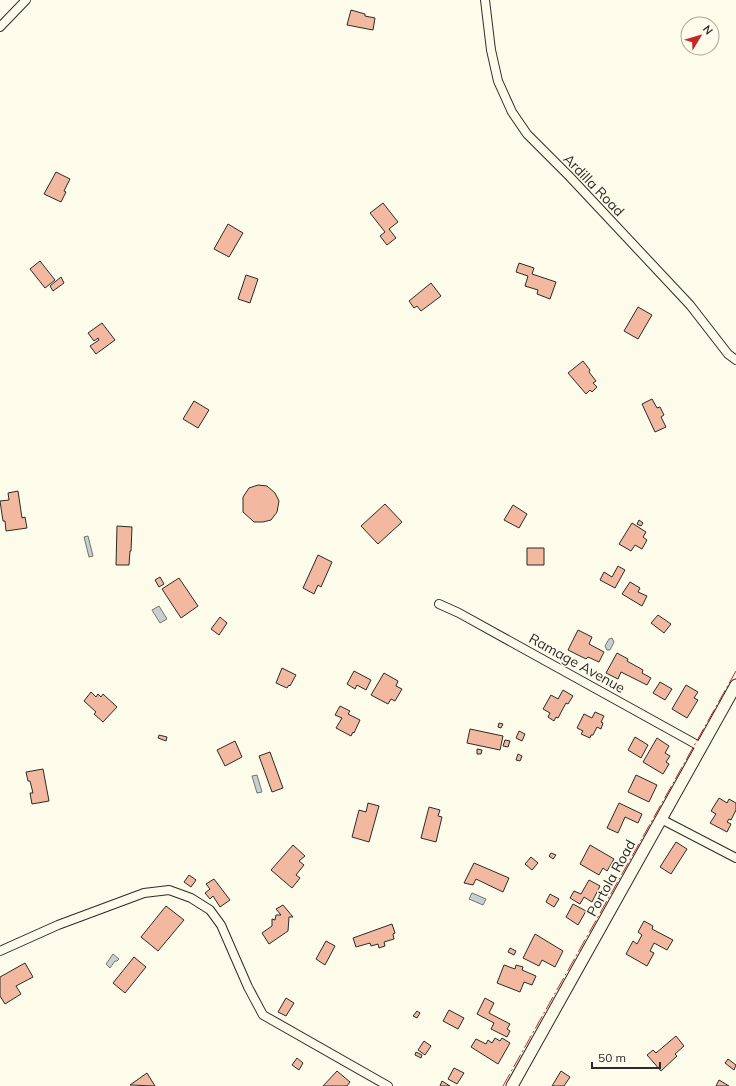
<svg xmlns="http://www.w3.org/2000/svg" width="736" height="1086" viewBox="0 0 736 1086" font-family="Mulish,sans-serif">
<rect width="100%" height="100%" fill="#fdfbea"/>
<path fill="#c7d0d0" stroke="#74746e" d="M 88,536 L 93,556 L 89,557 L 84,537 Z
M 159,606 L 167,619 L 160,623 L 152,610 Z
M 612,638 L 614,642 L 610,650 L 607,650 L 605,646 L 609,639 Z
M 257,775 L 262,792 L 257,793 L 252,776 Z
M 472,893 L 486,899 L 483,905 L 469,899 Z
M 113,954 L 119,959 L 117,961 L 115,961 L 110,968 L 106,964 Z"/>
<path fill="#f2b8a0" stroke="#2b2b2b" d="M 351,10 L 365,14 L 365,16 L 375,18 L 373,30 L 347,25 Z
M 56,172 L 70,179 L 64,191 L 66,192 L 61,202 L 44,194 Z
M 383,203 L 398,222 L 389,229 L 396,238 L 387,245 L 380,236 L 385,232 L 370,213 Z
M 228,224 L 243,233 L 229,257 L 214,249 Z
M 40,261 L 55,280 L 45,288 L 30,269 Z
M 519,263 L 534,268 L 532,274 L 556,282 L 550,299 L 537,294 L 538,290 L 525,286 L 528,276 L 516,272 Z
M 246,275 L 258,279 L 250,303 L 238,299 Z
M 61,277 L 64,283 L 53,291 L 50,286 Z
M 431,283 L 441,296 L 421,311 L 417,306 L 414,308 L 409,301 Z
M 638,307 L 652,315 L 638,339 L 624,331 Z
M 102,323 L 115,340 L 96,354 L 90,346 L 99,340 L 98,338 L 94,341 L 88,333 Z
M 583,361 L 590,370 L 589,372 L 596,381 L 593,383 L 597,387 L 592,392 L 590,390 L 586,394 L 568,373 Z
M 652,399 L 657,408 L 660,407 L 664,415 L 661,417 L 666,427 L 655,432 L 642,404 Z
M 194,401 L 209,410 L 198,428 L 183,419 Z
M 258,485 L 267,486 L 275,493 L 279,501 L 277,512 L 271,520 L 263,522 L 254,522 L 243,512 L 243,497 L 249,488 Z
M 18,491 L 22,518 L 25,517 L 27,528 L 6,531 L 5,521 L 3,521 L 0,501 L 9,500 L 8,493 Z
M 385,504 L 402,522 L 378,544 L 361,526 Z
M 513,505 L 527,514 L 519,528 L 504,520 Z
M 639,520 L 643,523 L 641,526 L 637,524 Z
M 632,523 L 646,532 L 643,537 L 647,540 L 642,549 L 635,545 L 631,551 L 619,544 Z
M 117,526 L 132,527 L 131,551 L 130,551 L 129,565 L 116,565 Z
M 527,548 L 544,548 L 544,565 L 527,565 Z
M 318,555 L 332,562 L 321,587 L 318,585 L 314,594 L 303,588 Z
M 618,566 L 625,570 L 615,588 L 600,580 L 604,572 L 612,577 Z
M 160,577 L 164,584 L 159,587 L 155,580 Z
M 179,578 L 198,606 L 181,618 L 162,589 Z
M 630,582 L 640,588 L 638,592 L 647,596 L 642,606 L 622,594 Z
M 658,615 L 671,624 L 664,633 L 651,623 Z
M 220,617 L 227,623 L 219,635 L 211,629 Z
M 578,630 L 592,637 L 589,644 L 604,652 L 599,662 L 588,657 L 586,659 L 568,650 Z
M 617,653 L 628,659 L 627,661 L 643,670 L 642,673 L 651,678 L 647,685 L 621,672 L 618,679 L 606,673 Z
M 282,668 L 296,675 L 290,686 L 289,685 L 287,688 L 276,683 Z
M 354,671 L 371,680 L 366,690 L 357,685 L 355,689 L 347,684 Z
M 384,673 L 398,681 L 396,686 L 402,689 L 395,701 L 391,699 L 388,704 L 371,695 Z
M 660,682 L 672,689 L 665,700 L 653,693 Z
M 686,685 L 698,692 L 694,698 L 698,700 L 687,718 L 672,709 Z
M 563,690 L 573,696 L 568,704 L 566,703 L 558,718 L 556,717 L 554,721 L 548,717 L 550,713 L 543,709 L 551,695 L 558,699 Z
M 91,692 L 96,697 L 98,694 L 101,697 L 103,694 L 117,707 L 103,722 L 94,714 L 96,712 L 84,701 Z
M 340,706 L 350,711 L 348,714 L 360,720 L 354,733 L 353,732 L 351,736 L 336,728 L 342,718 L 335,715 Z
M 595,712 L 604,716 L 601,722 L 603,723 L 601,729 L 597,727 L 593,735 L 591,735 L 590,738 L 581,734 L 583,731 L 577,728 L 584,714 L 592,718 Z
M 499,723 L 503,724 L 501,728 L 498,727 Z
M 470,729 L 503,736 L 500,750 L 467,743 Z
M 519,731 L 525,734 L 522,741 L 516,738 Z
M 159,735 L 167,737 L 166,741 L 158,738 Z
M 635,737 L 648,745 L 641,758 L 628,750 Z
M 657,738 L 669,746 L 665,753 L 670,756 L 666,762 L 669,764 L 663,774 L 643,762 Z
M 505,740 L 510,741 L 508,747 L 503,746 Z
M 235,741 L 242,757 L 225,766 L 217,750 Z
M 477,749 L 482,750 L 481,754 L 477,754 Z
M 270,752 L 283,788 L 272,792 L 259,756 Z
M 518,754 L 522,756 L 520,761 L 516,760 Z
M 43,769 L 49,801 L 32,804 L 30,793 L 33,793 L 30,781 L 28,781 L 26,772 Z
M 636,775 L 657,785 L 649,802 L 628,792 Z
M 719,798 L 727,803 L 729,799 L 736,803 L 736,810 L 731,820 L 729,819 L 727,822 L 731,824 L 727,832 L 710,823 L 716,814 L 711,811 Z
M 368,803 L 379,806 L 369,842 L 352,837 L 359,810 L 366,812 Z
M 619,803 L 642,814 L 638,823 L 625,817 L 618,833 L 607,828 Z
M 429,807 L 440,810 L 438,816 L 442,817 L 436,842 L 421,838 Z
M 676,842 L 687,849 L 671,874 L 660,867 Z
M 293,845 L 305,856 L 299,861 L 304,865 L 296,875 L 300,878 L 292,888 L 271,870 Z
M 590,845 L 614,859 L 607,871 L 603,868 L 599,875 L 580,864 Z
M 551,853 L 556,855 L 553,859 L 549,856 Z
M 531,857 L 538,863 L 532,870 L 525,864 Z
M 474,863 L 509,878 L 503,892 L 476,879 L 473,885 L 464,883 Z
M 189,875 L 196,880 L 191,887 L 184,882 Z
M 214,879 L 230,900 L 220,907 L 213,896 L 210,899 L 205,893 L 210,889 L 206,884 Z
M 589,880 L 600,886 L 592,902 L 584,897 L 580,904 L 570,898 L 574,891 L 581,894 Z
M 550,894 L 559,899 L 554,907 L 546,902 Z
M 573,904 L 586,911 L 578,925 L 566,917 Z
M 283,905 L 293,917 L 289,917 L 288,931 L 269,944 L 262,933 L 272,926 L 272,919 L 275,920 L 276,915 L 281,915 L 276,909 Z
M 166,906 L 184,920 L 158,951 L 141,937 Z
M 644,921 L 653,926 L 652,929 L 673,940 L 667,950 L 654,943 L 650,951 L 654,953 L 647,966 L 626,954 L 633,941 L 637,944 L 642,935 L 638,932 Z
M 392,924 L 395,933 L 393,934 L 394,939 L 384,942 L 385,946 L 379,948 L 378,944 L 371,946 L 370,943 L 356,947 L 353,938 Z
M 535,934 L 563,951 L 555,967 L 542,960 L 539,966 L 523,958 Z
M 326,941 L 335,946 L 325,965 L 316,959 Z
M 510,948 L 516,951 L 514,955 L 508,952 Z
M 134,957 L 146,967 L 125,993 L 113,983 Z
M 25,963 L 33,977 L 16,986 L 21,994 L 5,1004 L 0,996 L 0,977 Z
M 504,965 L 515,969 L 516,965 L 523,967 L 522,970 L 536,976 L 532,985 L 524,982 L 520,992 L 497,983 Z
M 286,998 L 294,1003 L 286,1016 L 278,1012 Z
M 485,998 L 494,1003 L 489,1013 L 510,1024 L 507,1029 L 510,1031 L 507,1037 L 491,1029 L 494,1023 L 477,1014 Z
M 449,1010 L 464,1018 L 458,1029 L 443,1021 Z
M 417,1011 L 420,1013 L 417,1018 L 413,1016 Z
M 676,1036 L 684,1046 L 675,1054 L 677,1056 L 661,1071 L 647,1055 L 653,1050 L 656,1053 Z
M 495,1038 L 500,1041 L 502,1038 L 510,1043 L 498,1064 L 471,1047 L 476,1039 L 486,1044 L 488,1040 L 492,1043 Z
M 424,1041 L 431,1046 L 425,1055 L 418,1050 Z
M 416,1052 L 422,1055 L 421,1058 L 415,1055 Z
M 297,1058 L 303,1063 L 299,1070 L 292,1065 Z
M 728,1059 L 736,1065 L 734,1070 L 725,1063 Z
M 454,1068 L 464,1073 L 457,1084 L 448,1079 Z
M 337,1071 L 350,1082 L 347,1086 L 323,1086 Z
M 561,1071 L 570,1077 L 564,1086 L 552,1086 Z
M 147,1073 L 155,1086 L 130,1085 Z
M 719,1080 L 729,1086 L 716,1086 Z
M 442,1081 L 450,1086 L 440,1086 Z"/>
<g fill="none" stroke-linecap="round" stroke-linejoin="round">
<defs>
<path id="street" d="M 485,0 L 491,50 L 498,81 L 512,112 L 527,134 L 570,177 L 690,305 L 728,354 L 736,360
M 0,27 L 26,0
M 439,604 L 459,613 L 701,747
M 661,819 L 736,858
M 0,951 L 58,925 L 144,893 L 169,890 L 191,898 L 210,910 L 221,925 L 248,987 L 263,1015 L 388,1086"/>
<path id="secondary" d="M 512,1086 L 736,685"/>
</defs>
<use href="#street" stroke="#2b2b2b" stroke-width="10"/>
<use href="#secondary" stroke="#2b2b2b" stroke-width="13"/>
<use href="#street" stroke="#fdfbea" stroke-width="8"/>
<use href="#secondary" stroke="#fdfbea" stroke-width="11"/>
<path stroke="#c62828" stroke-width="1" stroke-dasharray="14 3 2 3" stroke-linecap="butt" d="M 503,1086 L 736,671"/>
</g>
<g text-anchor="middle" stroke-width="3" stroke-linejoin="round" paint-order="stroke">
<g font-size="14" fill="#2b2b2b" stroke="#fdfbea">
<text transform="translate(594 185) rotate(46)" y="5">Ardilla Road</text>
<text transform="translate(577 663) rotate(29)" y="5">Ramage Avenue</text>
<text transform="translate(611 878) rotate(-61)" y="5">Portola Road</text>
</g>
</g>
<g transform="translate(700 36) rotate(52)"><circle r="19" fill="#fdfbea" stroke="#a9a89e"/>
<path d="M0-3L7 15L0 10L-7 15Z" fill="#c62828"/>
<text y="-6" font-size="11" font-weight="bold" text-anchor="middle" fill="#2b2b2b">N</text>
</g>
<path d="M592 1062v6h68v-6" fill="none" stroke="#2b2b2b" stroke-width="2"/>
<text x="598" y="1062" font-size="12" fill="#2b2b2b" stroke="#fdfbea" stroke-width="3" paint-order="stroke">50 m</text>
</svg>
